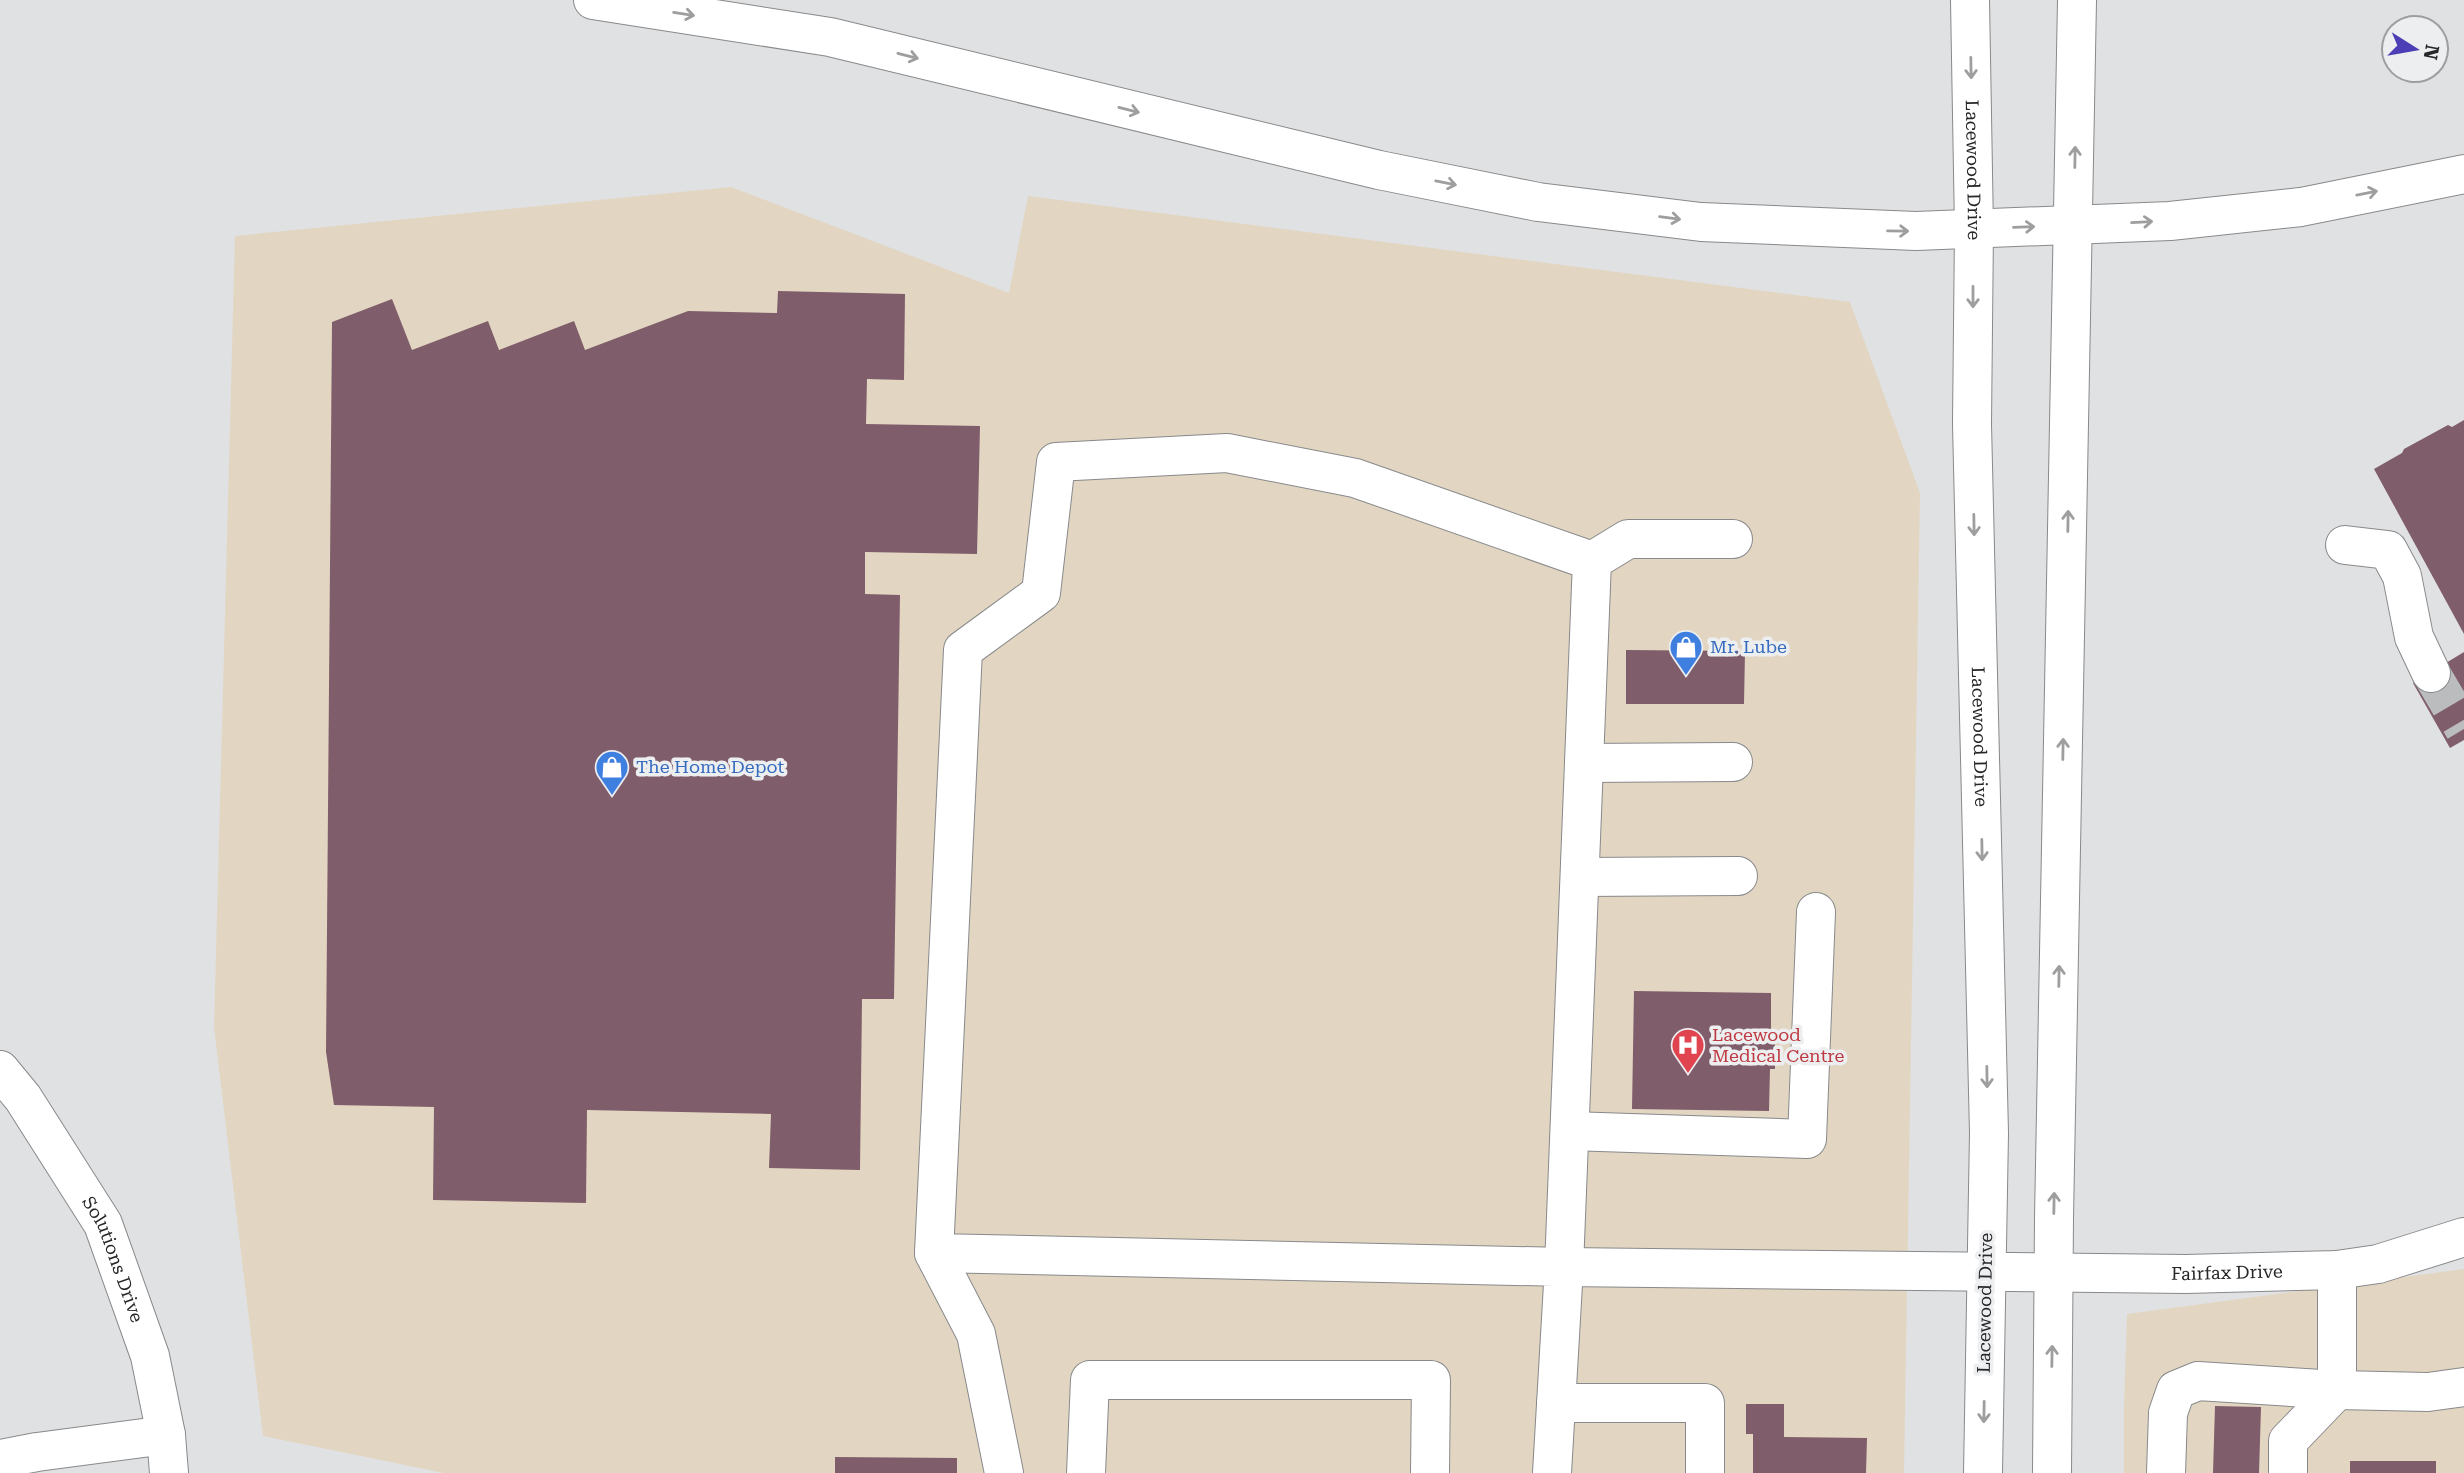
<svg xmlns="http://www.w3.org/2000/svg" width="2464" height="1473" viewBox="0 0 2464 1473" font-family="'Roboto Serif',serif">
<rect width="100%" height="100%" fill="#e0e1e3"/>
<path fill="#e2d6c2" d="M 731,187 L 1009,293 L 1028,196 L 1850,302 L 1920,493 L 1904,1473 L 444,1473 L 263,1436 L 214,1027 L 235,236 Z
M 2464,1269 L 2464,1473 L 2124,1473 L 2124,1405 L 2127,1314 Z"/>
<path fill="#7f5d6a" d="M 778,291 L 905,294 L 904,380 L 867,379 L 866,424 L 980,426 L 977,554 L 865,552 L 865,594 L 900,595 L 894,999 L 862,999 L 860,1170 L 769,1168 L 771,1114 L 587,1110 L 586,1203 L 433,1200 L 434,1107 L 334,1105 L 326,1052 L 332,322 L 392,299 L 412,350 L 488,321 L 499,350 L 574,321 L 585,350 L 688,311 L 777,313 Z
M 2464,420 L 2464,634 L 2374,469 L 2402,453 L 2404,449 L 2448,425 L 2452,427 Z
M 1626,650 L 1745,651 L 1744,704 L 1626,704 Z
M 2464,652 L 2464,740 L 2450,748 L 2413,683 Z
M 1634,991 L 1771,993 L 1771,1034 L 1775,1035 L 1775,1069 L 1770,1069 L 1769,1111 L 1632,1109 Z
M 1746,1404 L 1784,1404 L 1784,1437 L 1867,1438 L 1866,1473 L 1753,1473 L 1753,1434 L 1746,1434 Z
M 2215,1406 L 2261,1407 L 2259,1473 L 2213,1473 Z
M 835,1457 L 957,1458 L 957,1473 L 835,1473 Z
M 2350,1461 L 2436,1461 L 2436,1473 L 2350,1473 Z"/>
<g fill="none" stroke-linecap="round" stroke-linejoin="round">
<path stroke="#bbbcbe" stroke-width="38" stroke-dasharray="38 19" stroke-linecap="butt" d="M 2431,673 L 2464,729"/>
<defs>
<g id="minor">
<path d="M 2345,545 L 2388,550 L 2402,576 L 2414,637 L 2431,673"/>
<path d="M 1592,561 L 1628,539 L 1733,539"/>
<path d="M 1584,763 L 1733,762"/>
<path d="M 1580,877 L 1738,876"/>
<path id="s1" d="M 0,1070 L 23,1098 L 103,1224 L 150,1356 L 166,1435 L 169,1473"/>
<path d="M 1570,1131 L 1807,1139 L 1816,912"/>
<path d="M 934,1253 L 976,1334 L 1004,1473"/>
<path d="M 1556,1403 L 1705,1403 L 1705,1473"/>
<path d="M 0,1459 L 37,1452 L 166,1435"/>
<path d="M 1086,1473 L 1090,1380 L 1431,1380 L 1430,1473"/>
<path id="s2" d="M 1552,1473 L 1564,1267 L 1592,561 L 1355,478 L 1227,453 L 1056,462 L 1041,593 L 963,650 L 934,1253 L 1564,1267 L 2186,1274 L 2337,1270 L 2378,1264 L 2464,1237"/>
<path d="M 2166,1473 L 2168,1413 L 2176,1390 L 2198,1381 L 2337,1390 L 2428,1392 L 2464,1387"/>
<path d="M 2288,1473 L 2288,1441 L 2337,1390 L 2337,1270"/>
</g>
<g id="major">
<path id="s3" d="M 1970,0 L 1974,229 L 1972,424 L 1989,1133 L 1983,1473"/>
<path d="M 2052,1473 L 2054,1218 L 2077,0"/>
</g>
<path id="highway" d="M 593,0 L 830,37 L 1379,170 L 1538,202 L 1701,222 L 1916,231 L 2170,221 L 2301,207 L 2464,174"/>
</defs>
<use href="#minor" stroke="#88898b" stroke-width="40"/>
<use href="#major" stroke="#88898b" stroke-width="40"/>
<use href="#highway" stroke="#88898b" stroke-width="40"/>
<use href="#minor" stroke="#fff" stroke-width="38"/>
<use href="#major" stroke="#fff" stroke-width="38"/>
<use href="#highway" stroke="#fff" stroke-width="38"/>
</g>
<defs><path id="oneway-shaft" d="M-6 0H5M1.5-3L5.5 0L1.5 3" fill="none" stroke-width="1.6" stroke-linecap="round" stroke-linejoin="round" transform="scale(1.75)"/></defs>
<g stroke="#9e9e9e">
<use href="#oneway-shaft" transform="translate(684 14) rotate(9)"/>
<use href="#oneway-shaft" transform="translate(908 56) rotate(14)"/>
<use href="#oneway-shaft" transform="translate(1971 68) rotate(89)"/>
<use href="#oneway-shaft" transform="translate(1129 110) rotate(14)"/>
<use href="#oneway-shaft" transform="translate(2075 157) rotate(-89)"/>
<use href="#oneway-shaft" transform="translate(1446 183) rotate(11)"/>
<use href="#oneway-shaft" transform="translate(2367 193) rotate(-11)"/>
<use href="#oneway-shaft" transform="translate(1670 218) rotate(7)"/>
<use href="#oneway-shaft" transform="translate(2142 222) rotate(-3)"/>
<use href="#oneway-shaft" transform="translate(2024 227) rotate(-2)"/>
<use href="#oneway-shaft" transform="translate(1898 231) rotate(1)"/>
<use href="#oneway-shaft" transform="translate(1973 297) rotate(90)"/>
<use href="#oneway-shaft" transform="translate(2068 521) rotate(-89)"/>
<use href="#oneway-shaft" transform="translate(1974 525) rotate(89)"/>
<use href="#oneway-shaft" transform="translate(2063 749) rotate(-89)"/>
<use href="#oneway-shaft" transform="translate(1982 850) rotate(89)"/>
<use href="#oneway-shaft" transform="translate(2059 976) rotate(-89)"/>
<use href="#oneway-shaft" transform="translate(1987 1077) rotate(89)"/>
<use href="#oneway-shaft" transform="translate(2054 1203) rotate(-89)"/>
<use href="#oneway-shaft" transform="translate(2052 1356) rotate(-89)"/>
<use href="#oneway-shaft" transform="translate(1984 1412) rotate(91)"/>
</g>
<defs>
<symbol id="shop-pin" viewBox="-11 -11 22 30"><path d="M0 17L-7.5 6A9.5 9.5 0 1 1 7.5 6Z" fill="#3f7fe0" stroke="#edeef0"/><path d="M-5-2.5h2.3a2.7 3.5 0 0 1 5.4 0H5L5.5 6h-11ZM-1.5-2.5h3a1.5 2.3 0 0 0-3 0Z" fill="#fff"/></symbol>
<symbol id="hospital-pin" viewBox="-11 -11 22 30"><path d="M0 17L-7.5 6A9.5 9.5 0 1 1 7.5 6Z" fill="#e0444e" stroke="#edeef0"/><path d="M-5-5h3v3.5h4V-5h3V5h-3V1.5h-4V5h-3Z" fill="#fff"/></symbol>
</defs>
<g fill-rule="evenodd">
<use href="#shop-pin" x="1667" y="628" width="38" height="52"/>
<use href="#shop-pin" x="593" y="748" width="38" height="52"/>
<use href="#hospital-pin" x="1669" y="1026" width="38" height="52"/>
</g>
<g text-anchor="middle" stroke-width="7" stroke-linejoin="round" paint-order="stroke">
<g font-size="18" fill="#272728" stroke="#edeef0">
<text dy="6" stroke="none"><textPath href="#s3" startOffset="170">Lacewood Drive</textPath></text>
<text dy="6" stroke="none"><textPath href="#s3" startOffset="737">Lacewood Drive</textPath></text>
<text dy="6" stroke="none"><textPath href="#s1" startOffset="222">Solutions Drive</textPath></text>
<text dy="6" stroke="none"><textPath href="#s2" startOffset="3591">Fairfax Drive</textPath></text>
<text transform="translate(1985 1303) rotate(-89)" y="6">Lacewood Drive</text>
</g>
<g font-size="18" fill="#366cbe" stroke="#edeef0" text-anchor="start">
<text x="1710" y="653">Mr. Lube</text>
<text x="636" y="773">The Home Depot</text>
</g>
<g font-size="18" fill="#be3a42" stroke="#edeef0" text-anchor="start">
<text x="1712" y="1041">Lacewood<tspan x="1712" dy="21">Medical Centre</tspan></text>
</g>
</g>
<g transform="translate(2415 49) rotate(101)"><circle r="33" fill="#edeef0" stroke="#9e9ea0" stroke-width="2"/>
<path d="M0-5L12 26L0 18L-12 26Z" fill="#4c3eb5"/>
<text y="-10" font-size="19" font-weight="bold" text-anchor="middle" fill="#272728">N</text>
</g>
</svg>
